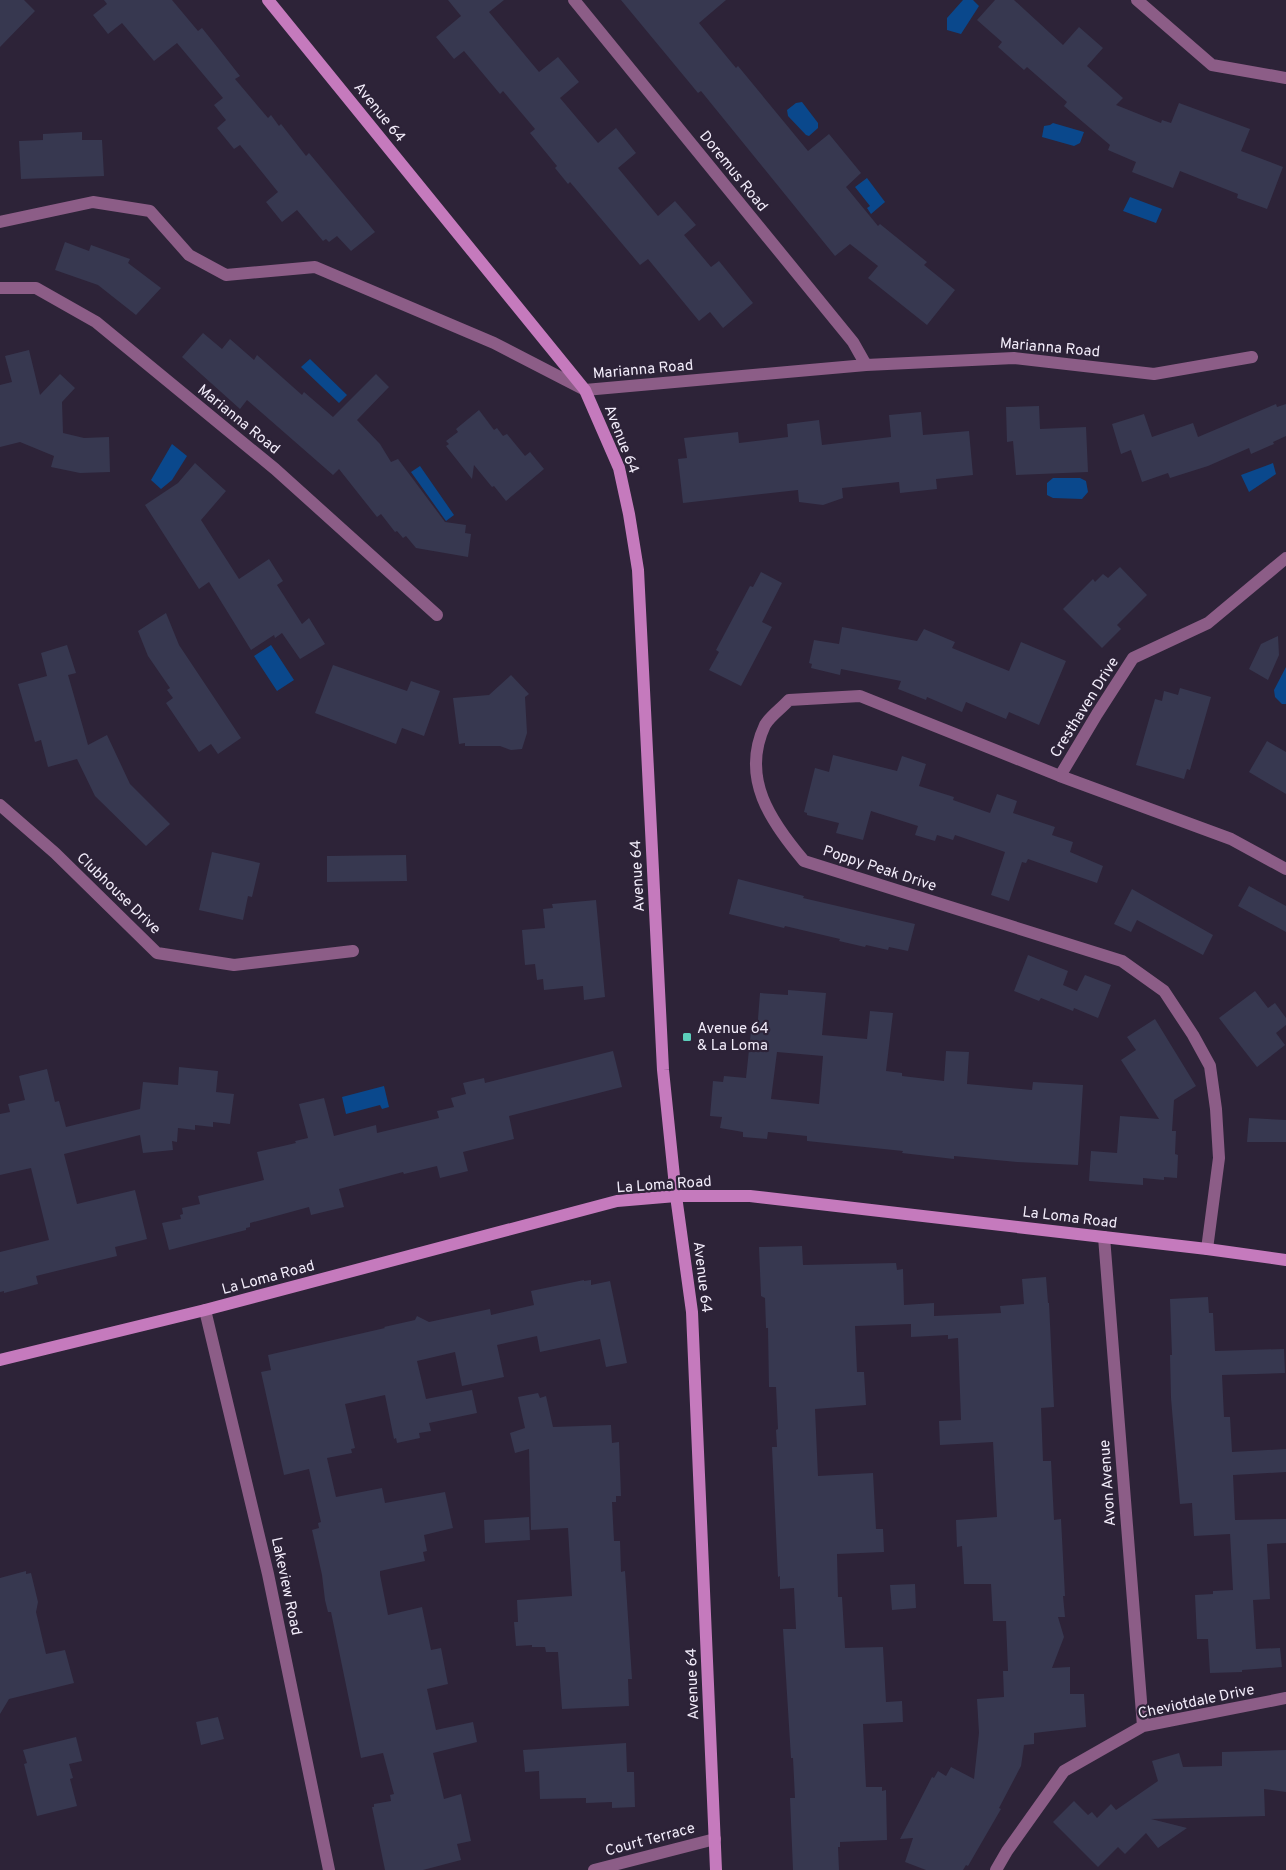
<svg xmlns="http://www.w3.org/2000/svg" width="1286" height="1870" viewBox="0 0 1286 1870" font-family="Overpass,sans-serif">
<rect width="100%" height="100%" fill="#2d2338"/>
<path fill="#0a488c" d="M 963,0 L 973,0 L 979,6 L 961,34 L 947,30 L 947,18 Z
M 802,102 L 818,123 L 818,128 L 809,136 L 806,135 L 788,116 L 787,110 L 796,103 Z
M 1053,123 L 1084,132 L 1080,143 L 1074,146 L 1042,137 L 1044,126 L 1050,125 Z
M 867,178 L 885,202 L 871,214 L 867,208 L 870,206 L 855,187 Z
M 1130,197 L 1162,209 L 1156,223 L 1123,211 Z
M 310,359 L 347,395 L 339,403 L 301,367 Z
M 172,444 L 187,456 L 172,480 L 161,489 L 151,480 Z
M 1273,463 L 1276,474 L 1249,492 L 1241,475 Z
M 420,466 L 454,515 L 446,521 L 411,472 Z
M 1053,478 L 1080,478 L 1086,481 L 1088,492 L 1082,499 L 1053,498 L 1047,495 L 1047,483 Z
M 271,645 L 294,680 L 277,691 L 254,656 Z
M 1286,667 L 1286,704 L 1282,704 L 1275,697 L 1274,690 Z
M 384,1086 L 389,1107 L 382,1109 L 380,1105 L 346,1114 L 342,1097 Z"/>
<path fill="#373850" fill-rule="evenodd" d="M 0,0 L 24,0 L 35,11 L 0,47 Z
M 104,0 L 172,0 L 198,31 L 202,28 L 218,48 L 240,76 L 235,79 L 268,118 L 271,115 L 279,126 L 281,124 L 306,156 L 309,153 L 375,232 L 351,251 L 337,236 L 329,242 L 326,239 L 323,241 L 297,210 L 282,222 L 266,202 L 278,192 L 240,145 L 234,149 L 217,128 L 226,120 L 214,105 L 223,98 L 177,43 L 154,61 L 122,23 L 108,34 L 93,15 L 107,4 Z
M 448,0 L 504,0 L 489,12 L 539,72 L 558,57 L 579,82 L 560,98 L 598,143 L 616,128 L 636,153 L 618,168 L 658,216 L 675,201 L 696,225 L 684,235 L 711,267 L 719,261 L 753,303 L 723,328 L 710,312 L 699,321 L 648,259 L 640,265 L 570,182 L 568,184 L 555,168 L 557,166 L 530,133 L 535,129 L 503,91 L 500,94 L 464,51 L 454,59 L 436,37 L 461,16 Z
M 621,0 L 726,0 L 699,23 L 736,68 L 738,66 L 808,151 L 829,134 L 861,173 L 846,187 L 878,226 L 880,224 L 927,262 L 924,265 L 955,290 L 927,325 L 868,278 L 878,266 L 850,244 L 835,256 L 701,91 L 698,93 Z
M 995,0 L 1014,0 L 1063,45 L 1079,27 L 1103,48 L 1087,66 L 1123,98 L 1116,105 L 1161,123 L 1162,120 L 1171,123 L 1179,103 L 1250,129 L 1241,151 L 1283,167 L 1267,209 L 1237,198 L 1238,194 L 1180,171 L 1173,188 L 1132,172 L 1136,162 L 1108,150 L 1110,145 L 1064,106 L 1067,102 L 1027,67 L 1024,70 L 998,47 L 1002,42 L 977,20 Z
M 82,132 L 82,140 L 102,140 L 104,176 L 21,179 L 19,141 L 43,140 L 43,134 Z
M 65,242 L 89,251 L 91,245 L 130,259 L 128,263 L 161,288 L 136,315 L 98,285 L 55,270 Z
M 203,333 L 222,349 L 230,339 L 254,360 L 257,355 L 302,395 L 304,392 L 333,417 L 376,374 L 389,387 L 357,420 L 380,444 L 391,462 L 398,459 L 445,522 L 466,525 L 465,533 L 471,534 L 468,557 L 416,548 L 406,536 L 403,538 L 397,531 L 395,532 L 381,514 L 377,517 L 339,469 L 333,475 L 247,400 L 240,409 L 182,357 Z
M 29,350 L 40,395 L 60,374 L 75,388 L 62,402 L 63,433 L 84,438 L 109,437 L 110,472 L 80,473 L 51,467 L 54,456 L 20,442 L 0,447 L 0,385 L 12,382 L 5,356 Z
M 1276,404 L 1277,407 L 1286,404 L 1286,436 L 1273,442 L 1274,444 L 1251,454 L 1249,448 L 1208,466 L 1170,478 L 1168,473 L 1142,482 L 1131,450 L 1121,454 L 1112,424 L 1144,414 L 1152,437 L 1193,423 L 1198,437 Z
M 1039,406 L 1040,429 L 1086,427 L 1088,472 L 1016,475 L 1013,441 L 1007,442 L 1006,407 Z
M 479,410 L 494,430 L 497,428 L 503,436 L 507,434 L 525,456 L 530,452 L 544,469 L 506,501 L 494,486 L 492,487 L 474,465 L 472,479 L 446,446 L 449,444 L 446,441 L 458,432 L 456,429 Z
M 921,412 L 923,435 L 969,431 L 973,475 L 936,479 L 937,489 L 900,493 L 899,482 L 842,488 L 843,498 L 823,505 L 799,502 L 798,490 L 683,503 L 678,459 L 687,458 L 684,438 L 738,432 L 739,443 L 788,437 L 787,424 L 819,420 L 822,445 L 891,437 L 889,415 Z
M 195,463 L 226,491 L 201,520 L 239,579 L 269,559 L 283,581 L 277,585 L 302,624 L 309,618 L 325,644 L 300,659 L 282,633 L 275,638 L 274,635 L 251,650 L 209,582 L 199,589 L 145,505 L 178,483 Z
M 1120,567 L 1147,595 L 1117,625 L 1121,629 L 1102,648 L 1063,609 L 1093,579 L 1095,582 L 1103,574 L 1108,578 Z
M 761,572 L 782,583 L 762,622 L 772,627 L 741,686 L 709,670 L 719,652 L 716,650 L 750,586 L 753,587 Z
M 166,613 L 179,645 L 241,738 L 218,754 L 211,744 L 199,752 L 166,703 L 173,698 L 167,690 L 170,688 L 148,656 L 138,631 Z
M 842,627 L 917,641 L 924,629 L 955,642 L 952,648 L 1009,671 L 1021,642 L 1066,661 L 1039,725 L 1009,712 L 1006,719 L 966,702 L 962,712 L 927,697 L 926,700 L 898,689 L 901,681 L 841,669 L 840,675 L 811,668 L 812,664 L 809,663 L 814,640 L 839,644 Z
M 1278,636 L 1279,655 L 1268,680 L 1249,669 L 1261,644 Z
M 67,645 L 76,673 L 68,675 L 88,745 L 107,735 L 130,784 L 170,824 L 146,846 L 95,796 L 77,759 L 48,767 L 41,740 L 35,742 L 18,684 L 47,676 L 41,653 Z
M 333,665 L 407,691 L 411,681 L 440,691 L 424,736 L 402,728 L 396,744 L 315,713 Z
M 511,675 L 529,694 L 525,697 L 527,733 L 522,749 L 511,750 L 500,746 L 465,746 L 465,743 L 459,744 L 453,698 L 489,695 Z
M 1180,688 L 1211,697 L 1190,770 L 1187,769 L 1184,779 L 1136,765 L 1155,699 L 1162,701 L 1164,691 L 1178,695 Z
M 1267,741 L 1286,752 L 1286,794 L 1249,772 Z
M 833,755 L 897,771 L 902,756 L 926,764 L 919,786 L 954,797 L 953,800 L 990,813 L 997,794 L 1017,801 L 1013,813 L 1055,827 L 1052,835 L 1073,842 L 1070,852 L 1103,866 L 1097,883 L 1028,859 L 1026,863 L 1022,862 L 1009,901 L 991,895 L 1005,852 L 955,835 L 953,840 L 937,835 L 935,841 L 915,835 L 918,826 L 871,811 L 863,840 L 836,833 L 839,823 L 807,815 L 807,813 L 804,812 L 815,768 L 829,772 Z
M 212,852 L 260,863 L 252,897 L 248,896 L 243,920 L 199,910 Z
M 406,855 L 407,881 L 327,882 L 327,856 Z
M 738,879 L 804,896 L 803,898 L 915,924 L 908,951 L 889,947 L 888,950 L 866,945 L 865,947 L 839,941 L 840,939 L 785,926 L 784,928 L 729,914 Z
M 1249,886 L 1286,906 L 1286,932 L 1238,906 Z
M 1132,889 L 1213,935 L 1203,955 L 1137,920 L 1131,932 L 1114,924 Z
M 596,900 L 605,997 L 584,1000 L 583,986 L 544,990 L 543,979 L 537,980 L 535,964 L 525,965 L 522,930 L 545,928 L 543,909 L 553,908 L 552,904 Z
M 1028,955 L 1068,971 L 1063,985 L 1077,991 L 1085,975 L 1111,985 L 1098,1018 L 1074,1008 L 1073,1011 L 1041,998 L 1039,1001 L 1014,991 Z
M 788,990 L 826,993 L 822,1035 L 867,1039 L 870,1011 L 893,1013 L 886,1071 L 902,1073 L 902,1076 L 944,1081 L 946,1051 L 969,1052 L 967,1084 L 1032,1090 L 1033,1082 L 1083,1085 L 1078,1165 L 1017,1162 L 954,1156 L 954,1159 L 902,1153 L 903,1151 L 807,1141 L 807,1136 L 768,1132 L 767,1139 L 743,1137 L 743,1132 L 720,1128 L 722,1117 L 710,1116 L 713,1081 L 723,1082 L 724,1076 L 746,1078 L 751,1031 L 757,1032 L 760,993 L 788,995 ZM 777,1052 L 823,1056 L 819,1104 L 771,1099 Z
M 1255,991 L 1268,1008 L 1275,1003 L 1286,1018 L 1286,1025 L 1276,1033 L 1285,1045 L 1257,1067 L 1219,1018 Z
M 1155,1019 L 1196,1086 L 1174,1100 L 1172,1131 L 1176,1131 L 1175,1154 L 1178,1155 L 1177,1178 L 1164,1177 L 1164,1180 L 1143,1178 L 1143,1185 L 1089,1181 L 1091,1151 L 1117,1153 L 1120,1116 L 1159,1119 L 1121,1060 L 1136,1050 L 1127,1037 Z
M 613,1051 L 622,1087 L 509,1116 L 514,1139 L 463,1152 L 468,1171 L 440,1178 L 437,1166 L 404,1174 L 403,1172 L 339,1189 L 344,1207 L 311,1215 L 309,1207 L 250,1223 L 250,1227 L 246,1228 L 246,1230 L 169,1250 L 162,1223 L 181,1219 L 180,1215 L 183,1214 L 182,1208 L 200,1204 L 198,1196 L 264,1180 L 257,1152 L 296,1143 L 295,1141 L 308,1138 L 299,1104 L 324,1098 L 334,1136 L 376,1125 L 377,1133 L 439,1118 L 437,1111 L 454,1107 L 451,1098 L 466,1094 L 463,1083 L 484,1078 L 485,1083 Z
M 179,1067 L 218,1071 L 216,1092 L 234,1094 L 230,1124 L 213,1122 L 213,1127 L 195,1125 L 195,1130 L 178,1128 L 177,1142 L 172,1141 L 173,1150 L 143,1153 L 140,1135 L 64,1154 L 77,1204 L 135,1190 L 147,1239 L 115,1247 L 117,1256 L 36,1276 L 38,1284 L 4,1293 L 4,1291 L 0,1292 L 0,1252 L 49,1240 L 31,1168 L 0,1175 L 0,1114 L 10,1112 L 8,1104 L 25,1100 L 19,1076 L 47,1069 L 55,1102 L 59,1101 L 66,1127 L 140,1109 L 143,1082 L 178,1085 Z
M 1249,1118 L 1286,1120 L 1286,1142 L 1247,1142 Z
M 802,1246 L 803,1265 L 896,1263 L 897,1270 L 903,1269 L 904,1305 L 934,1303 L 934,1316 L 1001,1313 L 1000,1306 L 1024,1304 L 1022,1279 L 1046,1277 L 1048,1303 L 1049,1303 L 1054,1407 L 1041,1408 L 1043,1461 L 1051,1461 L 1054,1520 L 1061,1519 L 1065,1596 L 1063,1596 L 1065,1617 L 1058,1617 L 1064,1637 L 1052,1668 L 1070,1667 L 1070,1694 L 1084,1694 L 1086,1727 L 1034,1733 L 1034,1744 L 1024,1745 L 1021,1766 L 999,1808 L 1001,1809 L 968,1866 L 966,1865 L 963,1870 L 926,1870 L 905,1862 L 913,1838 L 900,1839 L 932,1777 L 934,1778 L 938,1771 L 946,1776 L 951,1767 L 974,1779 L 979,1733 L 977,1699 L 1004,1697 L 1003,1671 L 1008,1671 L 1006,1621 L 993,1621 L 991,1584 L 964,1584 L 962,1546 L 957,1547 L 956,1520 L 997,1517 L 993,1442 L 940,1445 L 939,1421 L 961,1420 L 958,1338 L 948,1339 L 948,1335 L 911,1337 L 911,1324 L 855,1326 L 857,1372 L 864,1372 L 866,1405 L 815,1409 L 818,1476 L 873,1473 L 876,1529 L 883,1529 L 884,1552 L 837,1554 L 838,1597 L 842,1597 L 845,1648 L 883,1647 L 886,1702 L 902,1701 L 903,1722 L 863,1724 L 866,1787 L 882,1787 L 882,1791 L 886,1790 L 887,1840 L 840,1842 L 840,1847 L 838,1847 L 839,1870 L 793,1870 L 790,1798 L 795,1798 L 793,1758 L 791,1758 L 783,1629 L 796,1629 L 794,1588 L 780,1589 L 780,1576 L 778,1577 L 772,1447 L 777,1447 L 776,1430 L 778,1429 L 776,1387 L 769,1387 L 768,1328 L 766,1328 L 765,1298 L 761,1296 L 759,1247 Z
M 584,1280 L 584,1281 L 591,1280 L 591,1285 L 610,1281 L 627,1363 L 606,1367 L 600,1339 L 540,1352 L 537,1336 L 497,1345 L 504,1377 L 462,1386 L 455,1352 L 417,1361 L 426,1399 L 472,1390 L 477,1413 L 429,1423 L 431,1431 L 419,1433 L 420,1438 L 397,1443 L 396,1438 L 394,1439 L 385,1395 L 345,1404 L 355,1448 L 351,1449 L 352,1453 L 327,1458 L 336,1497 L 382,1488 L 385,1503 L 445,1492 L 453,1528 L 424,1535 L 427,1551 L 423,1552 L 425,1561 L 380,1571 L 380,1575 L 388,1615 L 422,1607 L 431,1650 L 441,1648 L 448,1684 L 427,1689 L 436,1730 L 473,1722 L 477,1742 L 433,1753 L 444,1799 L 461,1794 L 471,1841 L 457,1844 L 461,1860 L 423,1870 L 385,1870 L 372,1807 L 374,1807 L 374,1804 L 391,1801 L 390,1795 L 394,1794 L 383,1753 L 361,1758 L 331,1612 L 328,1612 L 325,1600 L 322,1575 L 312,1530 L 319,1528 L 318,1523 L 321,1522 L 309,1469 L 284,1475 L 261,1372 L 271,1370 L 268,1355 L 385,1328 L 384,1327 L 415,1320 L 417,1316 L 429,1322 L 490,1309 L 491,1315 L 534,1305 L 531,1291 Z
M 1208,1297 L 1209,1313 L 1213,1313 L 1215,1351 L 1284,1349 L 1285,1373 L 1222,1375 L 1224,1417 L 1230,1417 L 1232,1452 L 1286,1449 L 1286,1472 L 1233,1475 L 1235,1520 L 1286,1519 L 1286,1543 L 1267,1544 L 1270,1599 L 1253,1600 L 1256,1649 L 1280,1648 L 1282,1667 L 1242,1670 L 1242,1672 L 1210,1673 L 1208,1639 L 1197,1639 L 1195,1595 L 1213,1594 L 1213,1591 L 1233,1590 L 1230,1534 L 1194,1536 L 1192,1503 L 1180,1504 L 1171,1398 L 1170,1355 L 1172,1355 L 1170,1299 Z
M 538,1393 L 540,1398 L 546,1396 L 553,1427 L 611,1425 L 612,1443 L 619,1442 L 621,1496 L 616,1496 L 616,1502 L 612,1502 L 614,1541 L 620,1541 L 621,1572 L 625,1571 L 632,1679 L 628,1679 L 629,1706 L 562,1709 L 558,1652 L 546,1652 L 545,1647 L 532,1647 L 532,1645 L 516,1646 L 514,1622 L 518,1622 L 517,1600 L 572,1596 L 568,1528 L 531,1530 L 529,1449 L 515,1453 L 510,1433 L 525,1428 L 518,1397 Z
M 529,1517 L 530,1540 L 485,1543 L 484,1520 Z
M 26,1571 L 26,1574 L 31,1573 L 38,1602 L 36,1612 L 46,1654 L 65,1650 L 74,1683 L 9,1699 L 0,1714 L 0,1578 Z
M 915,1584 L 916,1608 L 892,1610 L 890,1585 Z
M 218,1717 L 224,1739 L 201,1745 L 196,1722 Z
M 76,1737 L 82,1761 L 69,1764 L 73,1778 L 70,1779 L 77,1806 L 37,1816 L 24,1764 L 27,1763 L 23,1750 Z
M 626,1743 L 627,1772 L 634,1772 L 635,1807 L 612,1808 L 612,1802 L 586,1803 L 586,1798 L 540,1799 L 539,1771 L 525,1772 L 523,1750 Z
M 1286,1750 L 1286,1792 L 1264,1789 L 1265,1816 L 1151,1819 L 1187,1828 L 1158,1848 L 1146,1833 L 1125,1854 L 1118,1847 L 1098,1867 L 1053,1822 L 1074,1801 L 1088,1815 L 1092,1812 L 1097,1818 L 1111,1804 L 1116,1810 L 1158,1781 L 1152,1761 L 1179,1753 L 1183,1767 L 1222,1766 L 1222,1752 Z"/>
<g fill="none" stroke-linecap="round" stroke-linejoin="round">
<path stroke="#8c5d87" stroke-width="12" d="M 574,0 L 853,342 L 866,365
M 1137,0 L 1212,65 L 1286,78
M 0,222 L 93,202 L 150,211 L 189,255 L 226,275 L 315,267 L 494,343 L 585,390 L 866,365 L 1014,358 L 1154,374 L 1252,357
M 0,288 L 36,288 L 96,322 L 275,469 L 437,615
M 1060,776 L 1097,714 L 1133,658 L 1208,623 L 1286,558
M 0,805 L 55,853 L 157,953 L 234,965 L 353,951
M 1104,1237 L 1143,1726
M 1207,1249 L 1219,1158 L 1216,1109 L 1210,1066 L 1193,1035 L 1164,991 L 1122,961 L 804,861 C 771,822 740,778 765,725 C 770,716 782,708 789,700 L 860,696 L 1060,776 L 1231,839 L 1286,869
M 205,1310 L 268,1574 L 329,1870
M 594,1870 L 715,1839
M 996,1870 L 1007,1851 L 1064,1771 L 1143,1726 L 1286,1698"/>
<path stroke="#c57abd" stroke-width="12" d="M 268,0 L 585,390 L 619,468 L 629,514 L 638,570 L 663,1070 L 676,1196 L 692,1312 L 716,1870
M 0,1360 L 205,1310 L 617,1201 L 676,1196 L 750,1196 L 1207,1249 L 1286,1260"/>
</g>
<rect fill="#5ccebb" stroke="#2d2338" stroke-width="2" x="682" y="1032" width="10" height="10" rx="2.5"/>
<g text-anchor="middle" stroke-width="4.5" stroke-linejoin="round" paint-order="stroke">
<g font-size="15" fill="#f2ecfa" stroke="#2d2338">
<text transform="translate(380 112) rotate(51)" y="5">Avenue 64</text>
<text transform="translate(734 171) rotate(51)" y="5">Doremus Road</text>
<text transform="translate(1050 347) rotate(5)" y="5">Marianna Road</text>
<text transform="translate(643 369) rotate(-5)" y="5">Marianna Road</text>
<text transform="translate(239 419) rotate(39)" y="5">Marianna Road</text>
<text transform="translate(622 439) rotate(69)" y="5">Avenue 64</text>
<text transform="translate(1084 707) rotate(-58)" y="5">Cresthaven Drive</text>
<text transform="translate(880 868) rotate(18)" y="5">Poppy Peak Drive</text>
<text transform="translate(637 876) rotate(-93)" y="5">Avenue 64</text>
<text transform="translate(119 893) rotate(44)" y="5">Clubhouse Drive</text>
<text transform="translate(664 1184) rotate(-4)" y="5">La Loma Road</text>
<text transform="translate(1070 1217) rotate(7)" y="5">La Loma Road</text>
<text transform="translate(268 1277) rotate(-15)" y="5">La Loma Road</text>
<text transform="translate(703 1277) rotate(83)" y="5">Avenue 64</text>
<text transform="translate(1107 1483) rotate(-94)" y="5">Avon Avenue</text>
<text transform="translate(287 1586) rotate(78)" y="5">Lakeview Road</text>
<text transform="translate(692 1684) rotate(-92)" y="5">Avenue 64</text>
<text transform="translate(1196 1701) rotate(-12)" y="5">Cheviotdale Drive</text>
<text transform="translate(650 1839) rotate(-15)" y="5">Court Terrace</text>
</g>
<g font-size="15" fill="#f2ecfa" stroke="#2d2338" text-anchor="start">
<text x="697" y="1033">Avenue 64<tspan x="697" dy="17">&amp; La Loma</tspan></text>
</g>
</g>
</svg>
